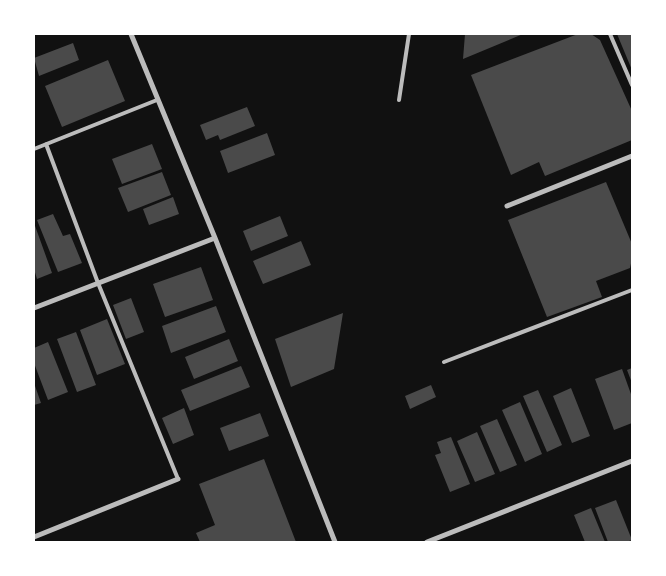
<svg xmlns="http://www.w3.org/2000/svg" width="666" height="576" viewBox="0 0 666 576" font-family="Montserrat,sans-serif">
<rect width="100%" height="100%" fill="#111"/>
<path fill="#4a4a4a" d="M 465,34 L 523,34 L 463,59 Z
M 578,34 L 591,34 L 600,40 L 632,111 L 632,140 L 545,176 L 539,162 L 511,175 L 471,75 Z
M 617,34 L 632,34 L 632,70 Z
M 73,43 L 79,60 L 39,76 L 34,58 Z
M 108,60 L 125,101 L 62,127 L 45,86 Z
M 247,107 L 255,126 L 220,140 L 218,135 L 206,140 L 200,125 Z
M 267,133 L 275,155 L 228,173 L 220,151 Z
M 152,144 L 162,169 L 122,184 L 112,159 Z
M 162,172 L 171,195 L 128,212 L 118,188 Z
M 606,182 L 632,244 L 632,259 L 630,268 L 596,281 L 602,297 L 547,317 L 508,220 Z
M 173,197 L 179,214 L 149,225 L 143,209 Z
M 53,214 L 63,236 L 70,234 L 82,263 L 58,272 L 37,220 Z
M 280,216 L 288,236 L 251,251 L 243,231 Z
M 34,223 L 52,273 L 37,279 L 34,269 Z
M 301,241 L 311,265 L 263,284 L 253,261 Z
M 201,267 L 213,300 L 165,317 L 153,284 Z
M 131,298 L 144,332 L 126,339 L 113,305 Z
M 216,306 L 226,332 L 171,353 L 162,326 Z
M 343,313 L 334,369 L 291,387 L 275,339 Z
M 107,319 L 125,364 L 97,375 L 80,330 Z
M 76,332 L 96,385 L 77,392 L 57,339 Z
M 229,339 L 238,361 L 194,379 L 185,357 Z
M 48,342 L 68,392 L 48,400 L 34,363 L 34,348 Z
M 241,366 L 250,387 L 190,411 L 181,390 Z
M 632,368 L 632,383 L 627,370 Z
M 622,369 L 632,397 L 632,423 L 614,430 L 595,379 Z
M 34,383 L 41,403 L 34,405 Z
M 431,385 L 436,397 L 410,409 L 405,396 Z
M 571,388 L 590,436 L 572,443 L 553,396 Z
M 538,390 L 562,445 L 547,452 L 523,396 Z
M 520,402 L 542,454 L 525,462 L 502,410 Z
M 184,408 L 194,435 L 173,444 L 162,418 Z
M 260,413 L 269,436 L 229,451 L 220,428 Z
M 497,419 L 517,465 L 500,472 L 480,426 Z
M 477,432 L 495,474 L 475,482 L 457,441 Z
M 451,437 L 470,484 L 450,492 L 435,455 L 441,453 L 437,442 Z
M 264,459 L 296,542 L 200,542 L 196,533 L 215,525 L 199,484 Z
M 616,500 L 632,540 L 626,542 L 608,542 L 595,508 Z
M 591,508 L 605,542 L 585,542 L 574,515 Z"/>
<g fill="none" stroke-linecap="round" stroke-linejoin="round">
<path stroke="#bcbcbc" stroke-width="4" d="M 610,34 L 632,85
M 399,100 L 409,34
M 46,144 L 98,283 L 178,479
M 34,149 L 157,100
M 444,362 L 632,290"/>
<path stroke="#bcbcbc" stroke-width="5" d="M 131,34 L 215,238 L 335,542
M 507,206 L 632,156
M 34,308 L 215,238
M 34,537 L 178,479
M 427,542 L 632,461"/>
</g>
<rect width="666" height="576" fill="none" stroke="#ffffff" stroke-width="70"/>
</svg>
